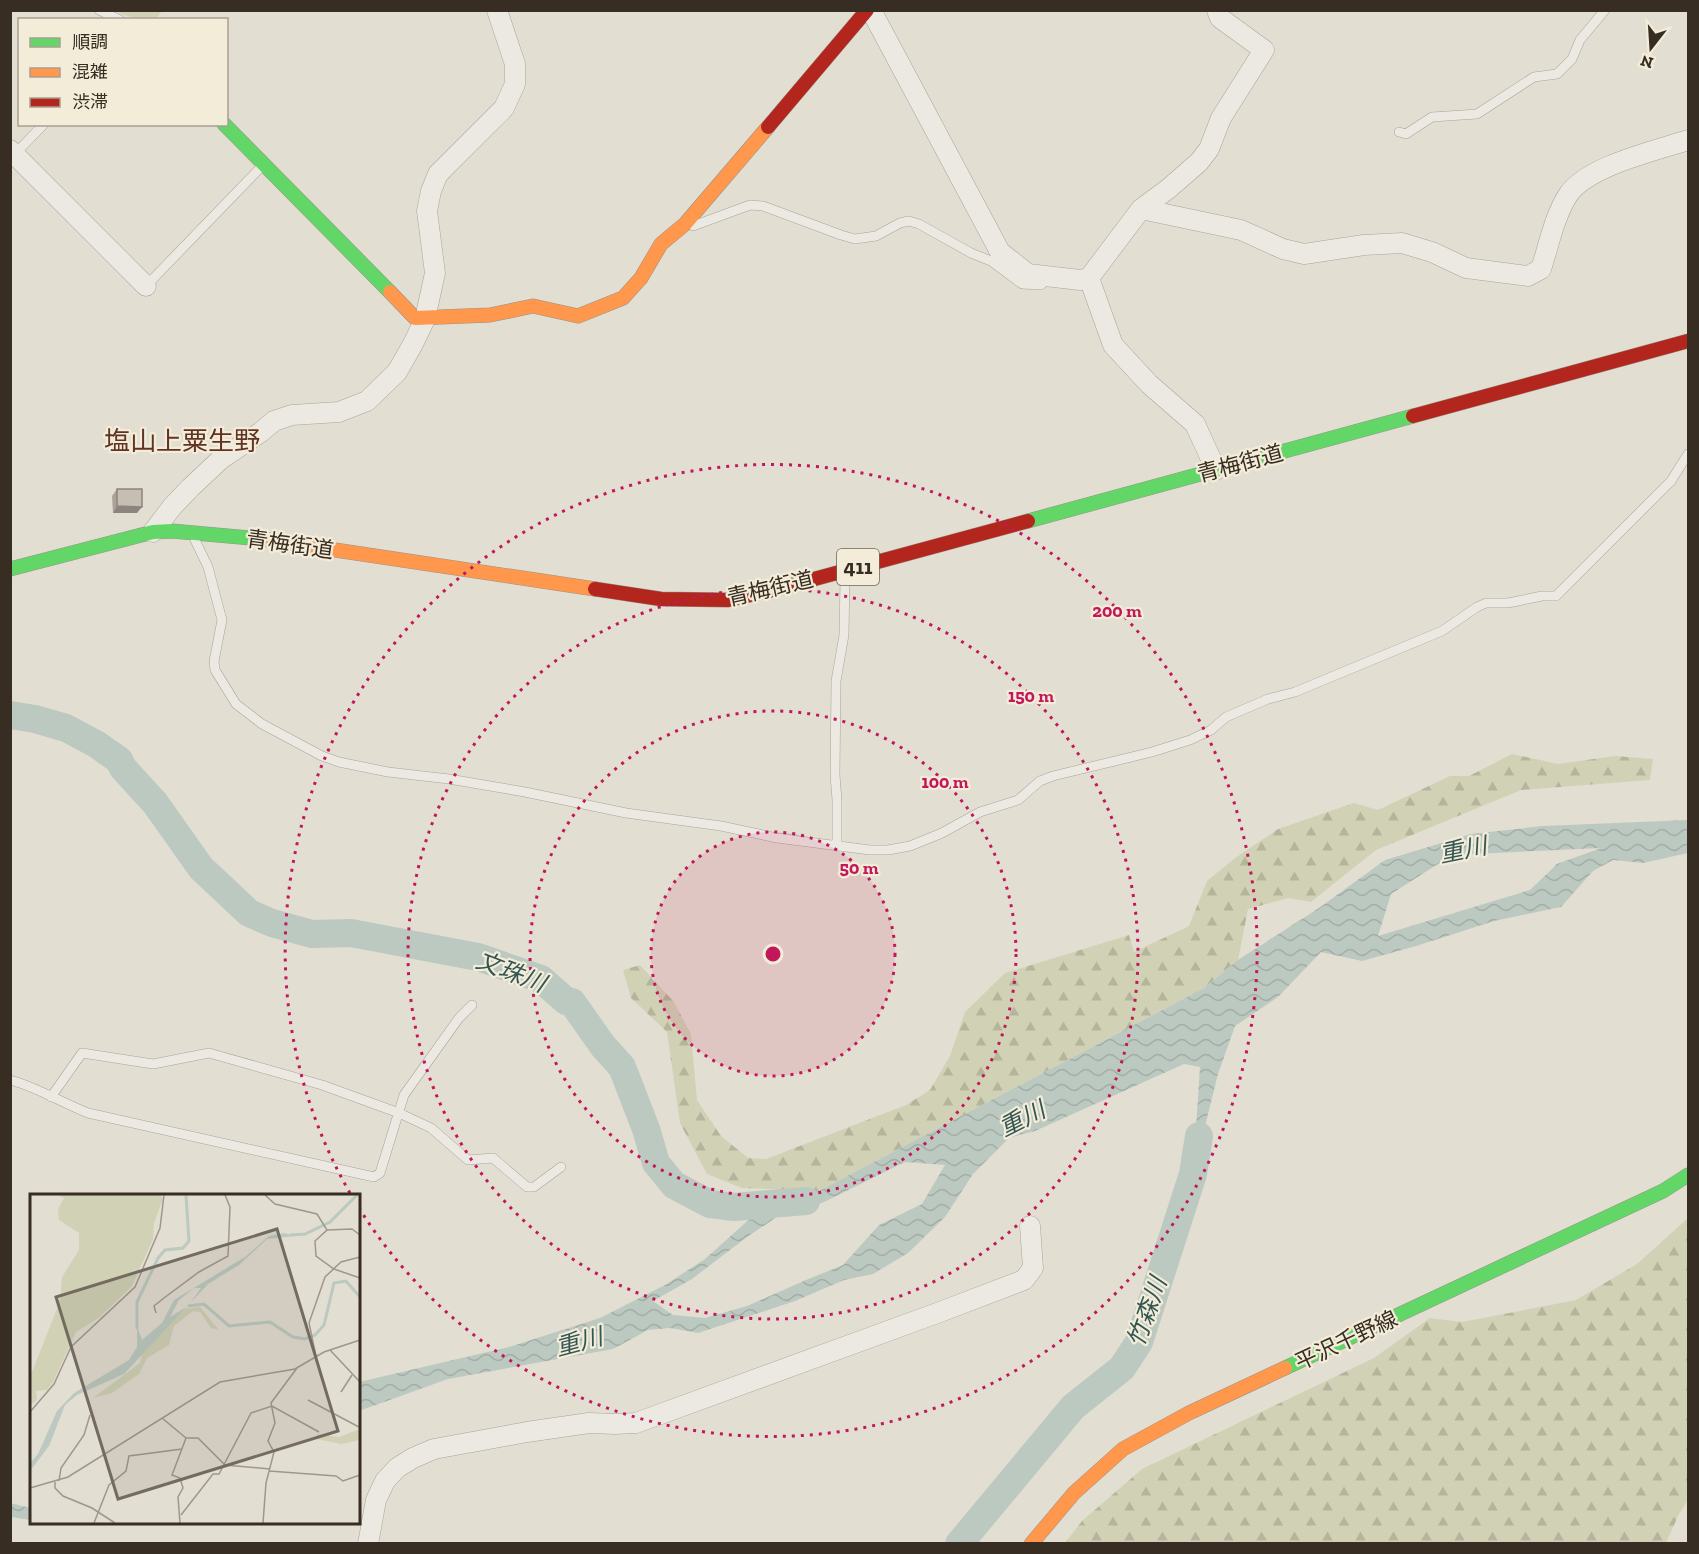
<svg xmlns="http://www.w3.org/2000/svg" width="1699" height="1554" viewBox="0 0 1699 1554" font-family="'Zilla Slab','Noto Sans JP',serif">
<defs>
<pattern id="forest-firs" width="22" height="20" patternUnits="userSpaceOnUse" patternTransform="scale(1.5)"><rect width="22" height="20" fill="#d1d2b5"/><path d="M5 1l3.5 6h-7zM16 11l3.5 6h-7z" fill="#b4b59b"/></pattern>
<pattern id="water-waves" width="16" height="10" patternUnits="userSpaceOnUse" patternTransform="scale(1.5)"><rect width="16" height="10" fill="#bbc9c1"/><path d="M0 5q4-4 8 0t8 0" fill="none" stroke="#a2ada6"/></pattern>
</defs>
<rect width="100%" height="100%" fill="#e3ded2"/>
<path fill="url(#forest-firs)" d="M 115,11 L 162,11 L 155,20 C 142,20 127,17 115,11 Z
M 1512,754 L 1558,764 L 1615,756 L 1653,759 L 1650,780 L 1521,790 L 1376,850 L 1311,902 L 1288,898 L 1248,909 L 1238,960 L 1204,988 L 819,1191 L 742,1188 L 707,1174 L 680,1123 L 667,1032 L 631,998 L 623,970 L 640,965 L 674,1002 L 691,1034 L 697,1100 L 721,1136 L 748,1158 L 766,1159 L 906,1105 L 930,1090 L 950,1056 L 965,1012 L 1005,973 L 1129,935 L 1134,952 L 1189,926 L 1207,881 L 1235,858 L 1278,829 L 1354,803 L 1378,810 L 1450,776 L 1469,776 Z
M 1688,1218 L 1688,1500 L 1679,1514 L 1666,1543 L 1065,1543 L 1082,1521 L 1142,1469 L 1374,1358 L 1430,1318 L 1462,1322 L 1576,1300 L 1637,1264 Z"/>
<path fill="url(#water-waves)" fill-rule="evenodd" d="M 1688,820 L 1688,853 L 1643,863 L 1613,860 L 1593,871 L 1561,907 L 1494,921 L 1416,946 L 1362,961 L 1321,952 L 1278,997 L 1235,1026 L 1218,1074 L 1193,1174 L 1200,1067 L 1184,1064 L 1035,1131 L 1009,1138 L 973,1174 L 945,1217 L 908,1253 L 873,1274 L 844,1280 L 795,1301 L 698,1333 L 670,1328 L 648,1330 L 613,1349 L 448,1379 L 359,1411 L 359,1382 L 509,1347 L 600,1318 L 665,1285 L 705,1259 L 754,1215 L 776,1198 L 819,1191 L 1204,988 L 1238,960 L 1319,908 L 1385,860 L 1471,834 L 1543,826 ZM 1601,848 L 1557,864 L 1530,890 L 1378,936 L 1391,894 L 1452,855 ZM 905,1162 L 945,1165 L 922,1204 L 879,1225 L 843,1265 L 806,1280 L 747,1306 L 705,1318 L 673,1315 L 653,1301 L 692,1279 L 747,1237 L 790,1208 L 822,1203 Z
M 10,1503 L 31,1508 L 31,1520 L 11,1517 Z"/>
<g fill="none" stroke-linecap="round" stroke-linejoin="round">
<path stroke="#bbc9c1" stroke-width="28" d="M 10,715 L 35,719 L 66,728 L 96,744 L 119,760 L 123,768 L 155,803 L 201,868 L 249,913 L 272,923 L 312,934 L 351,933 L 478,957 L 541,979 L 566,1001 L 572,1002 L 603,1046 L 622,1067 L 646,1129 L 656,1163 L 674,1185 L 710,1204 L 734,1207 L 806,1201
M 959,1544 L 1073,1407 L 1122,1368 L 1139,1342 L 1193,1174 L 1199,1136"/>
<defs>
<path id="lane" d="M 99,10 L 120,20
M 1399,132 L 1406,134 L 1432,117 L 1477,114 L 1534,77 L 1557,74 L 1572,59 L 1580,40 L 1605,10
M 14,155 L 44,124
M 693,226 L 750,205 L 763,206 L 841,235 L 855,239 L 876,236 L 900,223 L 909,221 L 919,224 L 971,253 L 991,261 L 1022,284 L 1041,285 L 1048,278
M 146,286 L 262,166
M 195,540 L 208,567 L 222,620 L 214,661 L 215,670 L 236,704 L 262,724 L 322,756 L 339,762 L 388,772 L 449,779 L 525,792 L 626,813 L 721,826 L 777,838 L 870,850 L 888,850 L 910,846 L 942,833 L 980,812 L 1018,800 L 1040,781 L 1053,776 L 1152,752 L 1190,740 L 1211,730 L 1226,717 L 1268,699 L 1295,692 L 1442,631 L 1477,607 L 1486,603 L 1508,603 L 1542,596 L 1556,596 L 1671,481 L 1688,454
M 837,845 L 837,800 L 835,775 L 836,681 L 844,635 L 845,578
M 10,1080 C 37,1087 62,1103 88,1113 L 374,1177 L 380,1173 L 404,1095 L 459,1018 L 472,1005
M 51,1097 L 82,1053 L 153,1064 L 209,1053 L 322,1085 L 399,1113 L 431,1128 L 468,1160 L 493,1158 L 527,1187 L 534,1187 L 561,1167"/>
<path id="street" d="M 871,10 L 1000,252 L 1028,274 L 1080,280 L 1089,278 L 1141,209 L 1168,189 L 1199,162 L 1209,149 L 1221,118 L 1264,50 L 1220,18 L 1217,10
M 10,150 L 146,286
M 1141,209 L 1241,230 L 1283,249 L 1304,254 L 1364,245 L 1402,243 L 1432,252 L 1466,268 L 1528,276 L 1541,269 C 1549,245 1554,217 1568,195 C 1587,166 1655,151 1688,140
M 1089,278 L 1113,345 L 1149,384 L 1195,424 L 1216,470
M 153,532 L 172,507 L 190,488 L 221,459 L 261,432 L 274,421 L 292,415 L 339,412 L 367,401 L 397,372 L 413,344 L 425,319 L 435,273 L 427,211 L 431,191 L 438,174 L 504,108 L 515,84 L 515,64 L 497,10
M 368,1544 L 376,1500 L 385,1481 L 397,1468 L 413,1458 L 434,1449 L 527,1432 L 589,1423 L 615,1424 L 636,1423 L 940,1312 L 1024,1280 L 1033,1268 L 1030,1226"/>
<path id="fast" d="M 224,124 L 390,292
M 1028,521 L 1413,416
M 10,569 L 153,532 L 172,531 L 262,539
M 1285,1368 L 1663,1191 L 1688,1175"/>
<path id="slow" d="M 390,292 L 415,318 L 490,315 L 533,306 L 578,316 L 623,298 L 641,278 L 661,244 L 685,224 L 768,127
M 262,539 L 595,589
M 1031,1544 L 1074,1493 L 1123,1449 L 1189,1413 L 1285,1368"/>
<path id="jam" d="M 768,127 L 867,10
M 1413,416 L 1688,341
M 595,589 L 661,599 L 728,600 L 781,588 L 1028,521"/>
</defs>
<use href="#lane" stroke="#a9a49a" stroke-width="10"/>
<use href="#street" stroke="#a9a49a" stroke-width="21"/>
<use href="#fast" stroke="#99938a" stroke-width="15"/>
<use href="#slow" stroke="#99938a" stroke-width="15"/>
<use href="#jam" stroke="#99938a" stroke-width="15"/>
<use href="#lane" stroke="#ece9e2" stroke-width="9"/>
<use href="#street" stroke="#ece9e2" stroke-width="20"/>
<use href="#fast" stroke="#63d668" stroke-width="14"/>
<use href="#slow" stroke="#ff974d" stroke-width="14"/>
<use href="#jam" stroke="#b3261e" stroke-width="14"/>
</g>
<path fill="#aba39a" d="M 117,489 L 137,513 L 113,513 L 112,496 Z"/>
<path fill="#8b857d" d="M 117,506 L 142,507 L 137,513 L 113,513 Z"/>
<path fill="#c7beb3" stroke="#8b857d" stroke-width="1.5" d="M 117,489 L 142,489 L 142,507 L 117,506 Z"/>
<circle cx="773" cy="954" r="122" fill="#c2185b" fill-opacity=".12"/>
<g fill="none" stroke="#c2185b" stroke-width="3" stroke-dasharray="3 6">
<circle cx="773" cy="954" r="122"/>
<circle cx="773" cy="954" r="243"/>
<circle cx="773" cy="954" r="365"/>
<path d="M350 1193A486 486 0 1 1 359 1208"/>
</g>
<g text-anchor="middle" stroke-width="4.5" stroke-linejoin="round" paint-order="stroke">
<rect fill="#f3ecd9" stroke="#706659" stroke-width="1.5" x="837" y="549" width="42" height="36" rx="4.5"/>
<g font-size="21" font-weight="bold" fill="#382d22">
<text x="858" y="574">411</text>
</g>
<g font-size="22" fill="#382d22" stroke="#f3ecd9">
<text transform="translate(1240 463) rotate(-15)" y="8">青梅街道</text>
<text transform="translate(290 544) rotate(8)" y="8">青梅街道</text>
<text transform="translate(770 588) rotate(-13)" y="8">青梅街道</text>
<text transform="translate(1346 1340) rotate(-25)" y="8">平沢千野線</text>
</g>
<g font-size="24" font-style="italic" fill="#335654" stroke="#f3ecd9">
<text transform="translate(1463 850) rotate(-11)" y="8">重川</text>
<text transform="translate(511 972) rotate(21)" y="8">文珠川</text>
<text transform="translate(1022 1119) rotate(-27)" y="8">重川</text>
<text transform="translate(1147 1312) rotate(-70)" y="8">竹森川</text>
<text transform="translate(579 1342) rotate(-15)" y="8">重川</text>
</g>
<g font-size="26" fill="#603325" stroke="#f3ecd9">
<text x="182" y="450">塩山上粟生野</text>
</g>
</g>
<g transform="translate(30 1194)">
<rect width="330" height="330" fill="#e3ded2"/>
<path d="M 27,1 L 131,1 L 133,5 L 124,29 L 123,45 L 102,92 L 70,123 L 46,138 L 23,188 L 17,196 L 6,197 L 7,206 L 0,211 L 0,183 L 30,107 L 32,83 L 49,56 L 49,39 L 29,26 L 28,15 L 34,4 ZM 170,113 L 189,136 L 181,134 L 170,118 L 163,117 L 144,132 L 139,151 L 117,164 L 109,180 L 82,199 L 63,204 L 110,169 L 113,157 L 155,115 ZM 330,235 L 330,246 L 311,250 L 286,245 L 287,240 L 309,243 Z" fill="#d1d2b5"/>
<path d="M 254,39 L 265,42 L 237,45 L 209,71 L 178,90 L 94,180 L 47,201 L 35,211 L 19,252 L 0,277 L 0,269 L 8,260 L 27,217 L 44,199 L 99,166 L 107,153 L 107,132 L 112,146 L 132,129 L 144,106 L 215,63 L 239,42 ZM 164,94 L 171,94 L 158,112 L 140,123 L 149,106 Z" fill="#bbc9c1" fill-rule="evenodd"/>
<path fill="none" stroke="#bbc9c1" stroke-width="3" d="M 260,41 L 275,40 L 300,28 L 327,1M 158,112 L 174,110 L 199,132 L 240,128 L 263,143 L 275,145 L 285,141 L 294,131 L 304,89 L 316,87 L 330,103M 107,135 L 107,108 L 128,64 L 135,56 L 153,54 L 159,47 L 156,1"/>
<path fill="none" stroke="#9f978c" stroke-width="1.5" d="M 235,1 L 245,10 L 287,20 L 297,36 L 285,47 L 286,62 L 304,75 L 330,84M 297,36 L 322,35 L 330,41M 126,119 L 124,112 L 134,104 L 169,78 L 198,62 L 200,13 L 195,1M 300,156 L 330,188M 286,162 L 279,129 L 295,83 L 311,68 L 330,63M 311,198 L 322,181M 278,206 L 329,233M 0,218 L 24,190 L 41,153 L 105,93 L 130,34 L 134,1M 132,224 L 156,244M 156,244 L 168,244 L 195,271 L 240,275M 239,277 L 306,282 L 313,287 L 330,281M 29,287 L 31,274 L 54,241 L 60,221M 25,288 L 25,294 L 33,302 L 62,314 L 85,329M 0,294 L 38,283 L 190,188 L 265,175 L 294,158 L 330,146M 151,321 L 183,280 L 189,280 L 221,219 L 242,212 L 289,238M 64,329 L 79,291 L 96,277 L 99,262 L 152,255M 150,329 L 148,303 L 153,294 L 150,284 L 142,281 L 156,244M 233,329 L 236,289 L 244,258 L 238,247 L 245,229 L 241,209 L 267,174"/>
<path fill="#746b60" fill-opacity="0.15" stroke="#746b60" stroke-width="3" d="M 247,35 L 308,237 L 88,305 L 26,103 Z"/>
<rect width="330" height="330" fill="none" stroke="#382d22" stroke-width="3"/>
</g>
<circle cx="773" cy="954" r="9" fill="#c2185b" stroke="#f3ecd9" stroke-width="3"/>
<g font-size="18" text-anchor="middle" font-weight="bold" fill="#c2185b" stroke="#f3ecd9" stroke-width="4.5" stroke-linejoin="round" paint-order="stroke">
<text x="1117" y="617">200 m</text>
<text x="1031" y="702">150 m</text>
<text x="945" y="788">100 m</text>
<text x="859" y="874">50 m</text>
</g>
<rect width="1699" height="1554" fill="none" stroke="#382d22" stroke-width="24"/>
<rect x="18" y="18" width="210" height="108" fill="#f3ecd9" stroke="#a8a090" stroke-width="1.5"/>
<rect x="30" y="38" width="30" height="9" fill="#63d668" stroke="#a8a090" stroke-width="1.5"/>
<text x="72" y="48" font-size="18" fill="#382d22">順調</text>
<rect x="30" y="68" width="30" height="9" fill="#ff974d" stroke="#a8a090" stroke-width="1.5"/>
<text x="72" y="78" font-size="18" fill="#382d22">混雑</text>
<rect x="30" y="98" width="30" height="9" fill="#b3261e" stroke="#a8a090" stroke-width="1.5"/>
<text x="72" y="108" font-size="18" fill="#382d22">渋滞</text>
<g transform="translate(1651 48) rotate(197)" stroke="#f3ecd9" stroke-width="4.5" paint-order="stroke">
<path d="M0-4.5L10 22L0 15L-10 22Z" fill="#382d22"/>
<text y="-9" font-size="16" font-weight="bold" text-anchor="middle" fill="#382d22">N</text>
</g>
</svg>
